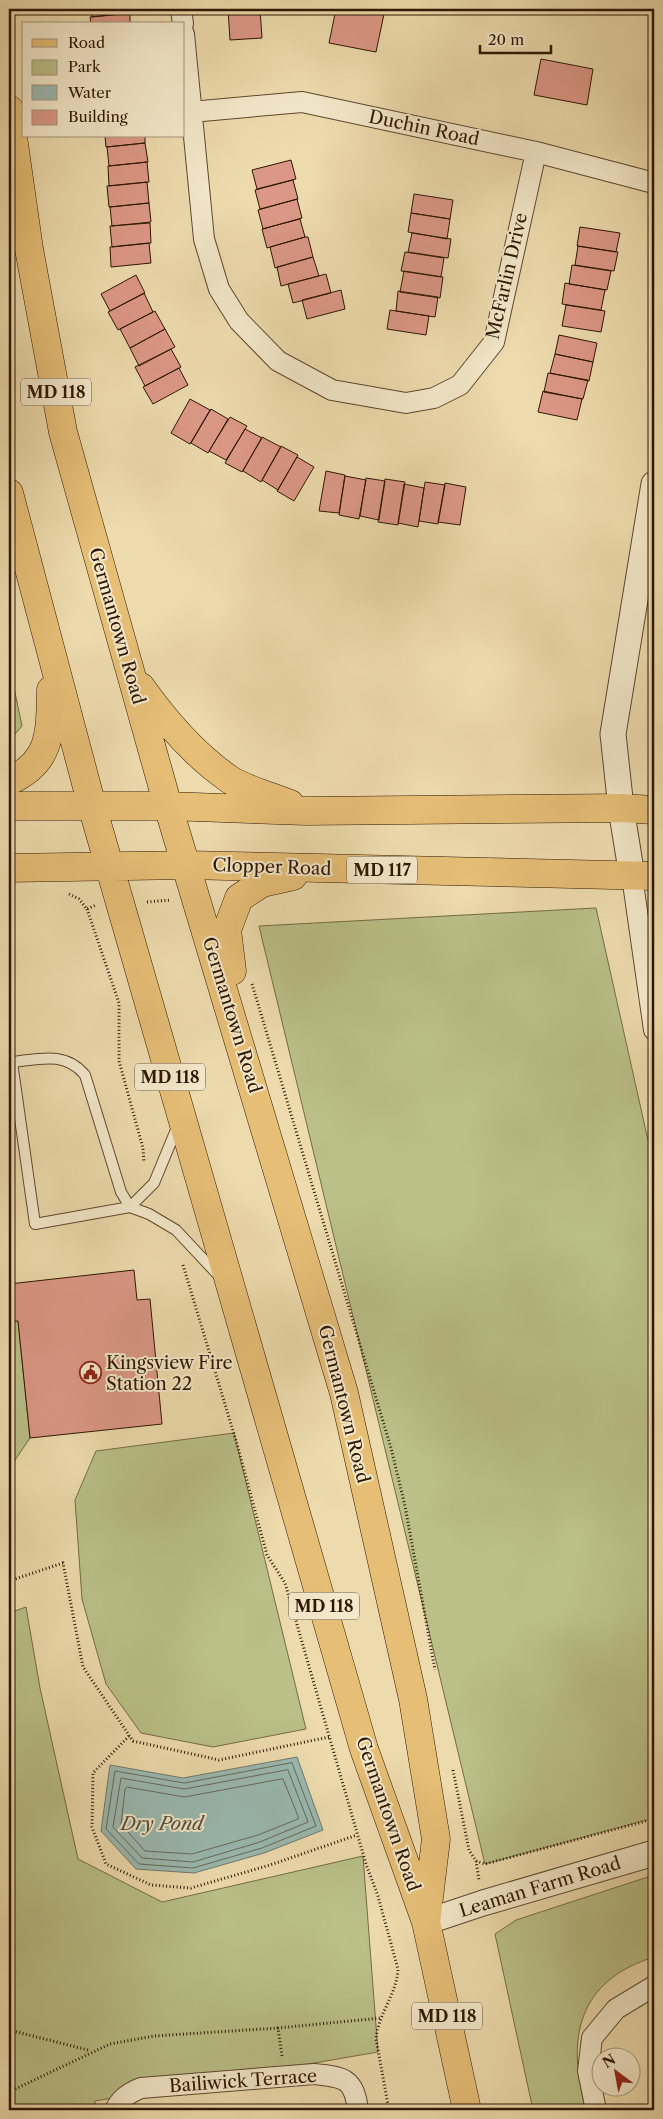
<svg xmlns="http://www.w3.org/2000/svg" width="663" height="2119" viewBox="0 0 663 2119" font-family="'Libre Caslon Text',serif">
<rect width="100%" height="100%" fill="#eddbad"/>
<filter id="stains"><feTurbulence type="fractalNoise" baseFrequency=".004" numOctaves="4"/><feColorMatrix values="0 0 0 0 .2 0 0 0 0 .09 0 0 0 0 .02 0 0 0 .5 -.17"/></filter>
<radialGradient id="worn" r=".72"><stop offset=".6" stop-color="#630" stop-opacity="0"/><stop offset="1" stop-color="#630" stop-opacity=".3"/></radialGradient>
<path fill="#bac088" stroke="#746b46" d="M 9,664 L 22,726 L 9,741 Z
M 596,908 L 654,1167 L 654,1818 L 485,1864 L 259,926 Z
M 9,1269 L 18,1321 L 30,1438 L 9,1469 Z
M 234,1433 L 306,1729 L 213,1747 L 141,1733 L 106,1684 L 82,1599 L 75,1500 L 96,1451 Z
M 26,1607 L 40,1688 L 78,1859 L 162,1902 L 363,1856 L 378,2052 L 95,2101 L 95,2110 L 9,2110 L 9,1733 L 13,1755 L 9,1721 L 9,1613 Z
M 654,1875 L 654,1957 C 577,1981 566,2039 586,2110 L 533,2110 L 495,1934 L 516,1920 Z"/>
<path fill="#9ab9b1" stroke="#6f786b" d="M 297,1757 L 323,1830 L 264,1853 L 194,1873 L 136,1869 L 101,1831 L 110,1765 L 183,1778 Z"/>
<g fill="none" stroke-linecap="round" stroke-linejoin="round">
<path stroke="#64685a" stroke-width="1" d="M 292,1763 L 316,1826 L 262,1848 L 193,1868 L 139,1864 L 106,1829 L 115,1771 L 184,1783 Z
M 288,1770 L 308,1822 L 260,1842 L 193,1862 L 142,1858 L 113,1827 L 121,1778 L 184,1789 Z
M 283,1779 L 298,1816 L 298,1819 L 258,1835 L 192,1854 L 145,1851 L 121,1824 L 125,1789 L 127,1787 L 184,1797 Z"/>
</g>
<path fill="#dc9886" stroke="#2e1603" d="M 91,9 L 130,9 L 131,13 L 92,17 Z
M 228,9 L 260,9 L 262,38 L 230,40 Z
M 336,9 L 359,9 L 384,14 L 376,52 L 329,43 Z
M 130,13 L 130,24 L 91,24 L 90,17 Z
M 541,59 L 593,69 L 587,105 L 534,95 Z
M 105,136 L 145,136 L 145,143 L 106,147 Z
M 145,143 L 148,162 L 109,166 L 107,147 Z
M 291,160 L 296,179 L 257,189 L 252,170 Z
M 147,162 L 149,182 L 109,186 L 108,166 Z
M 293,180 L 298,199 L 260,209 L 255,190 Z
M 147,182 L 149,203 L 109,207 L 107,186 Z
M 414,194 L 453,200 L 450,219 L 411,213 Z
M 297,199 L 302,218 L 263,229 L 258,210 Z
M 149,203 L 151,222 L 112,226 L 110,207 Z
M 411,213 L 450,219 L 447,239 L 408,232 Z
M 300,219 L 305,237 L 267,248 L 262,229 Z
M 150,223 L 151,243 L 112,247 L 110,226 Z
M 580,227 L 620,233 L 616,252 L 577,246 Z
M 412,233 L 451,239 L 448,258 L 408,252 Z
M 305,237 L 308,237 L 313,257 L 275,268 L 270,247 Z
M 149,243 L 151,263 L 111,267 L 110,247 Z
M 578,246 L 618,252 L 614,271 L 575,265 Z
M 405,252 L 444,258 L 441,277 L 401,271 Z
M 313,257 L 319,276 L 281,286 L 277,267 Z
M 572,265 L 611,271 L 607,290 L 569,284 Z
M 404,271 L 443,277 L 440,298 L 400,292 Z
M 326,274 L 331,293 L 293,303 L 288,284 Z
M 136,275 L 145,293 L 110,311 L 101,294 Z
M 565,283 L 605,290 L 601,310 L 562,304 Z
M 341,290 L 345,309 L 307,319 L 302,300 Z
M 398,291 L 438,297 L 435,317 L 396,311 Z
M 144,293 L 153,312 L 118,330 L 108,312 Z
M 566,305 L 605,311 L 601,332 L 562,326 Z
M 390,310 L 429,316 L 426,335 L 387,329 Z
M 155,311 L 165,329 L 130,348 L 120,329 Z
M 165,329 L 175,347 L 139,366 L 130,348 Z
M 559,335 L 597,343 L 593,362 L 555,354 Z
M 171,349 L 181,367 L 145,386 L 135,367 Z
M 555,354 L 593,362 L 589,381 L 550,373 Z
M 179,368 L 188,385 L 153,404 L 143,387 Z
M 548,373 L 588,380 L 583,399 L 544,392 Z
M 543,391 L 582,399 L 577,420 L 538,412 Z
M 190,399 L 210,410 L 190,444 L 171,433 Z
M 211,409 L 228,419 L 208,453 L 191,443 Z
M 230,417 L 247,426 L 226,460 L 209,451 Z
M 245,429 L 262,438 L 242,472 L 225,463 Z
M 262,437 L 281,447 L 261,482 L 243,471 Z
M 281,446 L 298,455 L 278,490 L 262,480 Z
M 297,457 L 314,467 L 294,501 L 277,491 Z
M 326,471 L 345,475 L 339,513 L 319,511 Z
M 345,476 L 366,480 L 359,519 L 339,515 Z
M 366,478 L 385,481 L 379,520 L 360,516 Z
M 385,479 L 405,482 L 398,525 L 378,522 Z
M 425,482 L 445,485 L 438,524 L 419,521 Z
M 445,483 L 466,487 L 460,525 L 438,522 Z
M 404,484 L 424,488 L 418,527 L 398,523 Z
M 134,1270 L 137,1300 L 150,1299 L 162,1424 L 30,1438 L 18,1321 L 9,1322 L 9,1284 Z"/>
<g fill="none" stroke-linecap="round" stroke-linejoin="round">
<defs>
<path id="service" d="M 130,1207 L 121,1192 L 85,1075 C 65,1051 40,1059 12,1062 L 35,1224 L 130,1207 L 149,1214 L 176,1230 L 220,1277
M 130,1207 L 154,1183 L 178,1125"/>
<path id="minor" d="M 181,9 L 183,24
M 184,34 L 204,239 L 219,289 L 239,321 L 278,361 L 332,390 L 406,403 L 434,398 L 460,385 L 494,342 L 536,152
M 191,112 L 302,102 L 536,152 L 654,183
M 632,876 L 654,1030
M 115,2110 C 121,2098 129,2093 141,2088 L 314,2074 C 344,2077 354,2078 358,2110
M 596,2110 L 588,2071 L 592,2038 L 616,2009 L 654,1986"/>
<path id="tertiary" d="M 632,876 L 621,808 L 613,734 L 654,484
M 426,1922 L 483,1903 L 654,1853"/>
<path id="primary" d="M 9,109 L 29,249 L 63,432 L 168,806 L 344,1393 L 413,1699 L 436,1839 L 426,1922
M 9,493 L 92,806 L 364,1749 L 426,1922 L 467,2110
M 141,687 C 165,721 195,755 229,779 C 244,789 273,797 290,804
M 9,781 C 52,762 50,732 51,690
M 9,806 L 168,806 L 306,811 L 621,808 L 654,810
M 9,868 L 187,865 L 654,876
M 232,971 L 227,930 L 239,898 L 262,883 L 293,876"/>
</defs>
<use href="#service" stroke="#5e472e" stroke-width="12"/>
<use href="#minor" stroke="#5e472e" stroke-width="22"/>
<use href="#tertiary" stroke="#5e472e" stroke-width="27"/>
<use href="#primary" stroke="#2e1603" stroke-width="29"/>
<path stroke="#2e1603" stroke-width="3" stroke-dasharray="1 2.5" stroke-linecap="butt" d="M 69,894 L 79,899 L 87,909 L 96,905
M 147,902 L 171,900
M 87,909 L 119,1003 L 119,1061 L 143,1148 L 144,1162
M 252,984 L 391,1448 L 405,1506 L 435,1670
M 183,1265 L 237,1444 L 267,1555 L 285,1583 L 366,1864 L 378,1896 L 398,1969 C 397,1994 378,2014 376,2039 L 389,2110
M 9,1581 L 63,1563 L 83,1667 L 133,1741 L 219,1760 L 329,1737
M 129,1736 L 93,1773 L 92,1827 L 106,1864 L 151,1885 L 191,1888 L 270,1865 L 357,1835
M 453,1770 L 469,1850 L 476,1861 L 479,1880
M 476,1861 L 485,1864 L 654,1819
M 9,2030 L 88,2050
M 282,2056 L 278,2028 L 381,2018
M 9,2092 L 110,2044 L 154,2036 L 278,2028"/>
<use href="#service" stroke="#f3e8ca" stroke-width="10"/>
<use href="#minor" stroke="#f3e8ca" stroke-width="20"/>
<use href="#tertiary" stroke="#f3e8ca" stroke-width="25"/>
<use href="#primary" stroke="#e6be76" stroke-width="28"/>
</g>
<defs>
<symbol id="civic-ring" viewBox="-11 -11 22 22"><circle r="9.5" fill="#f3e8ca" stroke="#8f2418" stroke-width="1.5"/><path d="M-.6-6.5H3V-4.5H.6V-3L4-1V1h2V6H-6V1h2V-1L-.6-3ZM-1.2 2.5V6h2.4V2.5Z" fill="#8f2418"/></symbol>
</defs>
<g fill-rule="evenodd">
<use href="#civic-ring" x="78" y="1360" width="25" height="25"/>
</g>
<g text-anchor="middle" stroke-width="4" stroke-linejoin="round" paint-order="stroke">
<g fill="#f3e8ca" stroke="#69553f" stroke-width="1">
<rect x="21" y="378.5" width="70" height="27" rx="4"/>
<rect x="347" y="856.5" width="70" height="27" rx="4"/>
<rect x="135" y="1063.5" width="70" height="27" rx="4"/>
<rect x="289" y="1592.5" width="70" height="27" rx="4"/>
<rect x="412" y="2002.5" width="70" height="27" rx="4"/>
</g>
<g font-size="16" font-weight="bold" fill="#2e1603">
<text x="56" y="398">MD 118</text>
<text x="382" y="876">MD 117</text>
<text x="170" y="1083">MD 118</text>
<text x="324" y="1612">MD 118</text>
<text x="447" y="2022">MD 118</text>
</g>
<g font-size="18" fill="#2e1603" stroke="#f3e8ca">
<text transform="translate(424 128) rotate(12)" y="6">Duchin Road</text>
<text transform="translate(507 276) rotate(-77)" y="6">McFarlin Drive</text>
<text transform="translate(117 626) rotate(74)" y="6">Germantown Road</text>
<text transform="translate(272 867) rotate(2)" y="6">Clopper Road</text>
<text transform="translate(232 1015) rotate(73)" y="6">Germantown Road</text>
<text transform="translate(344 1404) rotate(76)" y="6">Germantown Road</text>
<text transform="translate(388 1814) rotate(71)" y="6">Germantown Road</text>
<text transform="translate(540 1887) rotate(-17)" y="6">Leaman Farm Road</text>
<text transform="translate(243 2081) rotate(-4)" y="6">Bailiwick Terrace</text>
</g>
<g font-size="18" fill="#2e1603" stroke="#f3e8ca" text-anchor="start">
<text x="106" y="1369">Kingsview Fire<tspan x="106" dy="21">Station 22</tspan></text>
</g>
<g font-size="19" font-style="italic" fill="#544f40" stroke="#f3e8ca">
<text x="162" y="1830">Dry Pond</text>
</g>
</g>
<rect width="663" height="2119" fill="none" stroke="#eddbad" stroke-width="30"/>
<rect x="10" y="10" width="643" height="2099" fill="none" stroke="#2e1603" stroke-width="2.5"/>
<rect x="15" y="15" width="633" height="2089" fill="none" stroke="#2e1603"/>
<rect x="22" y="22" width="162" height="115" fill="#f3e8ca" stroke="#a4947a"/>
<rect x="32" y="39" width="25" height="8" fill="#e6be76" stroke="#a4947a"/>
<text x="68" y="48" font-size="15" fill="#2e1603">Road</text>
<rect x="32" y="60" width="25" height="15" fill="#bac088" stroke="#a4947a"/>
<text x="68" y="72" font-size="15" fill="#2e1603">Park</text>
<rect x="32" y="85" width="25" height="15" fill="#9ab9b1" stroke="#a4947a"/>
<text x="68" y="98" font-size="15" fill="#2e1603">Water</text>
<rect x="32" y="110" width="25" height="15" fill="#dc9886" stroke="#a4947a"/>
<text x="68" y="122" font-size="15" fill="#2e1603">Building</text>
<g transform="translate(616 2072) rotate(328)"><circle r="24" fill="#f3e8ca" stroke="#a4947a"/>
<path d="M0-4L9 19L0 12L-9 19Z" fill="#8f2418"/>
<text y="-8" font-size="14" font-weight="bold" text-anchor="middle" fill="#2e1603">N</text>
</g>
<path d="M480 45v8h71v-8" fill="none" stroke="#2e1603" stroke-width="2.5"/>
<text x="488" y="45" font-size="15" fill="#2e1603" stroke="#f3e8ca" stroke-width="4" paint-order="stroke">20 m</text>
<rect width="100%" height="100%" filter="url(#stains)"/>
<rect width="100%" height="100%" fill="url(#worn)"/>
</svg>
